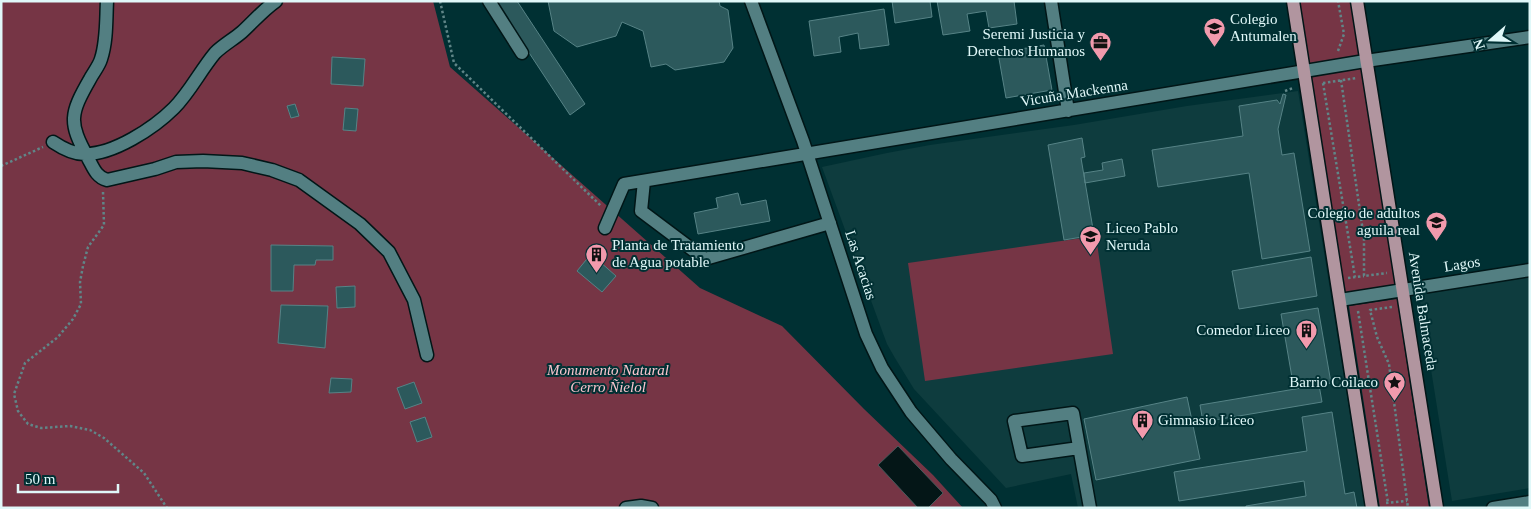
<svg xmlns="http://www.w3.org/2000/svg" width="1531" height="509" viewBox="0 0 1531 509" font-family="Georgia,serif">
<rect width="100%" height="100%" fill="#003033"/>
<path fill="#0e3c3e" d="M 1298,91 L 1365,508 L 1078,508 L 1071,474 L 1006,488 L 914,389 L 895,358 L 887,344 L 822,167 L 887,153 L 930,145 L 1074,125 L 1187,106 Z
M 1530,277 L 1530,488 L 1452,501 L 1419,294 Z"/>
<path fill="#763545" d="M 1,1 L 433,1 L 450,67 L 700,288 L 782,326 L 864,409 L 933,475 L 963,508 L 1,508 Z
M 1297,1 L 1353,1 L 1362,57 L 1307,67 Z
M 1362,67 L 1397,285 L 1345,293 L 1311,77 Z
M 1096,236 L 1113,354 L 925,381 L 908,263 Z
M 1397,299 L 1429,508 L 1380,508 L 1350,313 L 1349,306 Z"/>
<path fill="#041617" stroke="#465a5b" d="M 898,446 L 943,493 L 928,508 L 918,508 L 878,465 Z"/>
<path fill="#2c595c" stroke="#568386" d="M 495,1 L 517,1 L 585,104 L 570,115 Z
M 548,1 L 719,1 L 720,6 L 728,10 L 733,48 L 724,62 L 675,70 L 666,64 L 651,67 L 643,31 L 622,22 L 616,36 L 577,47 L 554,31 Z
M 892,1 L 930,1 L 932,17 L 895,23 Z
M 937,1 L 1014,1 L 1017,24 L 989,28 L 986,11 L 967,14 L 970,31 L 943,35 Z
M 884,9 L 889,45 L 860,49 L 858,33 L 839,37 L 841,52 L 814,56 L 809,21 Z
M 1044,45 L 1052,90 L 1006,98 L 998,53 Z
M 332,57 L 365,59 L 363,86 L 331,84 Z
M 1283,94 L 1286,95 L 1278,129 L 1282,155 L 1294,153 L 1310,251 L 1262,259 L 1249,173 L 1158,187 L 1152,150 L 1243,136 L 1239,106 L 1277,100 L 1280,104 Z
M 295,104 L 299,116 L 291,118 L 287,106 Z
M 345,108 L 358,109 L 356,131 L 343,130 Z
M 1082,138 L 1085,157 L 1081,158 L 1094,235 L 1064,240 L 1048,145 Z
M 1122,159 L 1125,176 L 1085,183 L 1084,173 L 1103,170 L 1102,163 Z
M 738,193 L 741,205 L 766,200 L 770,221 L 698,234 L 694,213 L 718,208 L 716,198 Z
M 271,245 L 333,246 L 333,260 L 316,260 L 315,265 L 294,265 L 293,291 L 271,291 Z
M 591,254 L 616,276 L 602,292 L 577,271 Z
M 1311,257 L 1317,296 L 1239,309 L 1232,271 Z
M 355,286 L 355,307 L 337,308 L 336,287 Z
M 281,305 L 328,306 L 325,348 L 278,343 Z
M 1318,308 L 1331,383 L 1294,389 L 1281,314 Z
M 331,378 L 352,379 L 351,392 L 329,393 Z
M 414,382 L 422,403 L 405,409 L 397,388 Z
M 1319,385 L 1322,402 L 1203,422 L 1200,405 Z
M 1187,397 L 1200,459 L 1096,480 L 1084,419 Z
M 1332,412 L 1345,494 L 1354,492 L 1357,508 L 1246,508 L 1246,506 L 1306,496 L 1304,481 L 1179,501 L 1174,472 L 1307,451 L 1302,417 Z
M 425,417 L 432,437 L 417,442 L 410,422 Z"/>
<g fill="none" stroke-linecap="round" stroke-linejoin="round">
<defs>
<path id="minor" d="M 107,1 C 106,20 107,41 101,59 C 99,66 93,73 90,79 C 70,114 68,122 88,158 C 93,167 96,177 107,180 L 155,169 L 176,162 L 203,161 L 242,163 L 272,170 L 299,180 L 360,224 L 389,252 L 414,300 L 427,355
M 489,1 L 522,53
M 751,1 L 803,141 L 866,334 L 882,368 L 911,412 L 951,459 L 991,500 L 995,508
M 1051,1 L 1068,111
M 53,142 C 62,148 73,154 84,154 C 113,155 154,128 174,108 C 190,92 200,71 215,53 C 223,45 234,39 242,32 C 253,22 263,10 276,1
M 644,181 L 641,211 L 705,259 L 830,223
M 605,228 L 624,184 L 1359,62 L 1530,37
M 1340,300 L 1530,270
M 1079,448 L 1022,456 L 1014,421 L 1073,413 L 1090,508
M 626,508 L 641,506 L 652,508
M 1493,508 L 1530,502"/>
<path id="major" d="M 1293,1 L 1372,508
M 1357,1 L 1437,508"/>
</defs>
<use href="#minor" stroke="#011617" stroke-width="15"/>
<use href="#major" stroke="#011617" stroke-width="15"/>
<path stroke="#608688" stroke-width="2.5" stroke-dasharray="2.5 2.5" stroke-linecap="butt" d="M 440,1 L 454,63 L 601,206
M 1338,51 L 1344,34 L 1338,1
M 1341,80 L 1364,239 L 1364,276 L 1387,273
M 1323,83 L 1355,277
M 1323,83 L 1357,78
M 1285,91 L 1293,88
M 1,166 L 43,147
M 103,192 L 104,225 L 88,247 L 83,266 L 80,282 L 81,304 L 73,319 L 58,337 L 25,363 L 14,394 L 18,411 L 28,424 L 41,428 L 70,426 L 90,430 L 104,438 L 144,473 L 167,508
M 1348,278 L 1364,276
M 1392,307 L 1370,310 L 1377,337 L 1389,364 L 1408,508
M 1358,311 L 1388,503
M 1386,503 L 1407,501"/>
<use href="#minor" stroke="#537f82" stroke-width="12"/>
<use href="#major" stroke="#b1959f" stroke-width="12"/>
</g>
<defs>
<symbol id="school-pin" viewBox="-11 -11 22 30"><path d="M0 17L-7.5 6A9.5 9.5 0 1 1 7.5 6Z" fill="#f29aad" stroke="#003033"/><path d="M0-5L7-2L0 1L-7-2ZM-4 1L0 2.5L4 1V4Q0 6-4 4Z" fill="#111"/></symbol>
<symbol id="office-pin" viewBox="-11 -11 22 30"><path d="M0 17L-7.5 6A9.5 9.5 0 1 1 7.5 6Z" fill="#f29aad" stroke="#003033"/><path d="M-6-3h4V-5.5h4V-3h4V5H-6ZM-1-4.5V-3h2v-1.5ZM-6 0V1H6V0Z" fill="#111"/></symbol>
<symbol id="building-pin" viewBox="-11 -11 22 30"><path d="M0 17L-7.5 6A9.5 9.5 0 1 1 7.5 6Z" fill="#f29aad" stroke="#003033"/><path d="M-4-6H4V6H1V3H-1V6H-4ZM-2.5-4.3h1.7v1.8h-1.7ZM.8-4.3h1.7v1.8H.8ZM-2.5-1h1.7V.8h-1.7ZM.8-1h1.7V.8H.8Z" fill="#111"/></symbol>
<symbol id="sight-pin" viewBox="-11 -11 22 30"><path d="M0 17L-7.5 6A9.5 9.5 0 1 1 7.5 6Z" fill="#f29aad" stroke="#003033"/><path d="M0-6L1.8-2.2L6-1.7L2.9 1.2L3.7 5.4L0 3.3L-3.7 5.4L-2.9 1.2L-6-1.7L-1.8-2.2Z" fill="#111"/></symbol>
</defs>
<g fill-rule="evenodd">
<use href="#school-pin" x="1202" y="16" width="25" height="34"/>
<use href="#office-pin" x="1088" y="30" width="25" height="34"/>
<use href="#school-pin" x="1424" y="210" width="25" height="34"/>
<use href="#school-pin" x="1078" y="224" width="25" height="34"/>
<use href="#building-pin" x="584" y="242" width="25" height="34"/>
<use href="#building-pin" x="1294" y="318" width="25" height="34"/>
<use href="#sight-pin" x="1382" y="370" width="25" height="34"/>
<use href="#building-pin" x="1130" y="408" width="25" height="34"/>
</g>
<g text-anchor="middle" stroke-width="4" stroke-linejoin="round" paint-order="stroke">
<g font-size="15" fill="#e0f8f9" stroke="#003033" text-anchor="start">
<text x="1230" y="24">Colegio<tspan x="1230" dy="17">Antumalen</tspan></text>
<text x="1085" y="39" text-anchor="end">Seremi Justicia y<tspan x="1085" dy="17">Derechos Humanos</tspan></text>
<text x="1420" y="218" text-anchor="end">Colegio de adultos<tspan x="1420" dy="17">aguila real</tspan></text>
<text x="1106" y="233">Liceo Pablo<tspan x="1106" dy="17">Neruda</tspan></text>
<text x="612" y="250">Planta de Tratamiento<tspan x="612" dy="17">de Agua potable</tspan></text>
<text x="1290" y="335" text-anchor="end">Comedor Liceo</text>
<text x="1378" y="387" text-anchor="end">Barrio Coilaco</text>
<text x="1158" y="425">Gimnasio Liceo</text>
</g>
<g font-size="15" fill="#e0f8f9" stroke="#003033">
<text transform="translate(1074 93) rotate(-9)" y="5">Vicuña Mackenna</text>
<text transform="translate(1462 264) rotate(-9)" y="5">Lagos</text>
<text transform="translate(861 265) rotate(72)" y="5">Las Acacias</text>
<text transform="translate(1423 311) rotate(81)" y="5">Avenida Balmaceda</text>
</g>
<g font-size="15" font-style="italic" fill="#fac5ce" stroke="#003033">
<text x="608" y="375">Monumento Natural<tspan x="608" dy="17">Cerro Ñielol</tspan></text>
</g>
</g>
<rect width="1531" height="509" fill="none" stroke="#e0f8f9" stroke-width="5"/>
<g transform="translate(1491 40) rotate(250)" stroke="#003033" stroke-width="4" paint-order="stroke">
<path d="M0-4L9 19L0 12L-9 19Z" fill="#e0f8f9"/>
<text y="-8" font-size="14" font-weight="bold" text-anchor="middle" fill="#e0f8f9">N</text>
</g>
<path d="M18 484v8h100v-8" fill="none" stroke="#e0f8f9" stroke-width="2.5"/>
<text x="25" y="484" font-size="15" fill="#e0f8f9" stroke="#003033" stroke-width="4" paint-order="stroke">50 m</text>
</svg>
